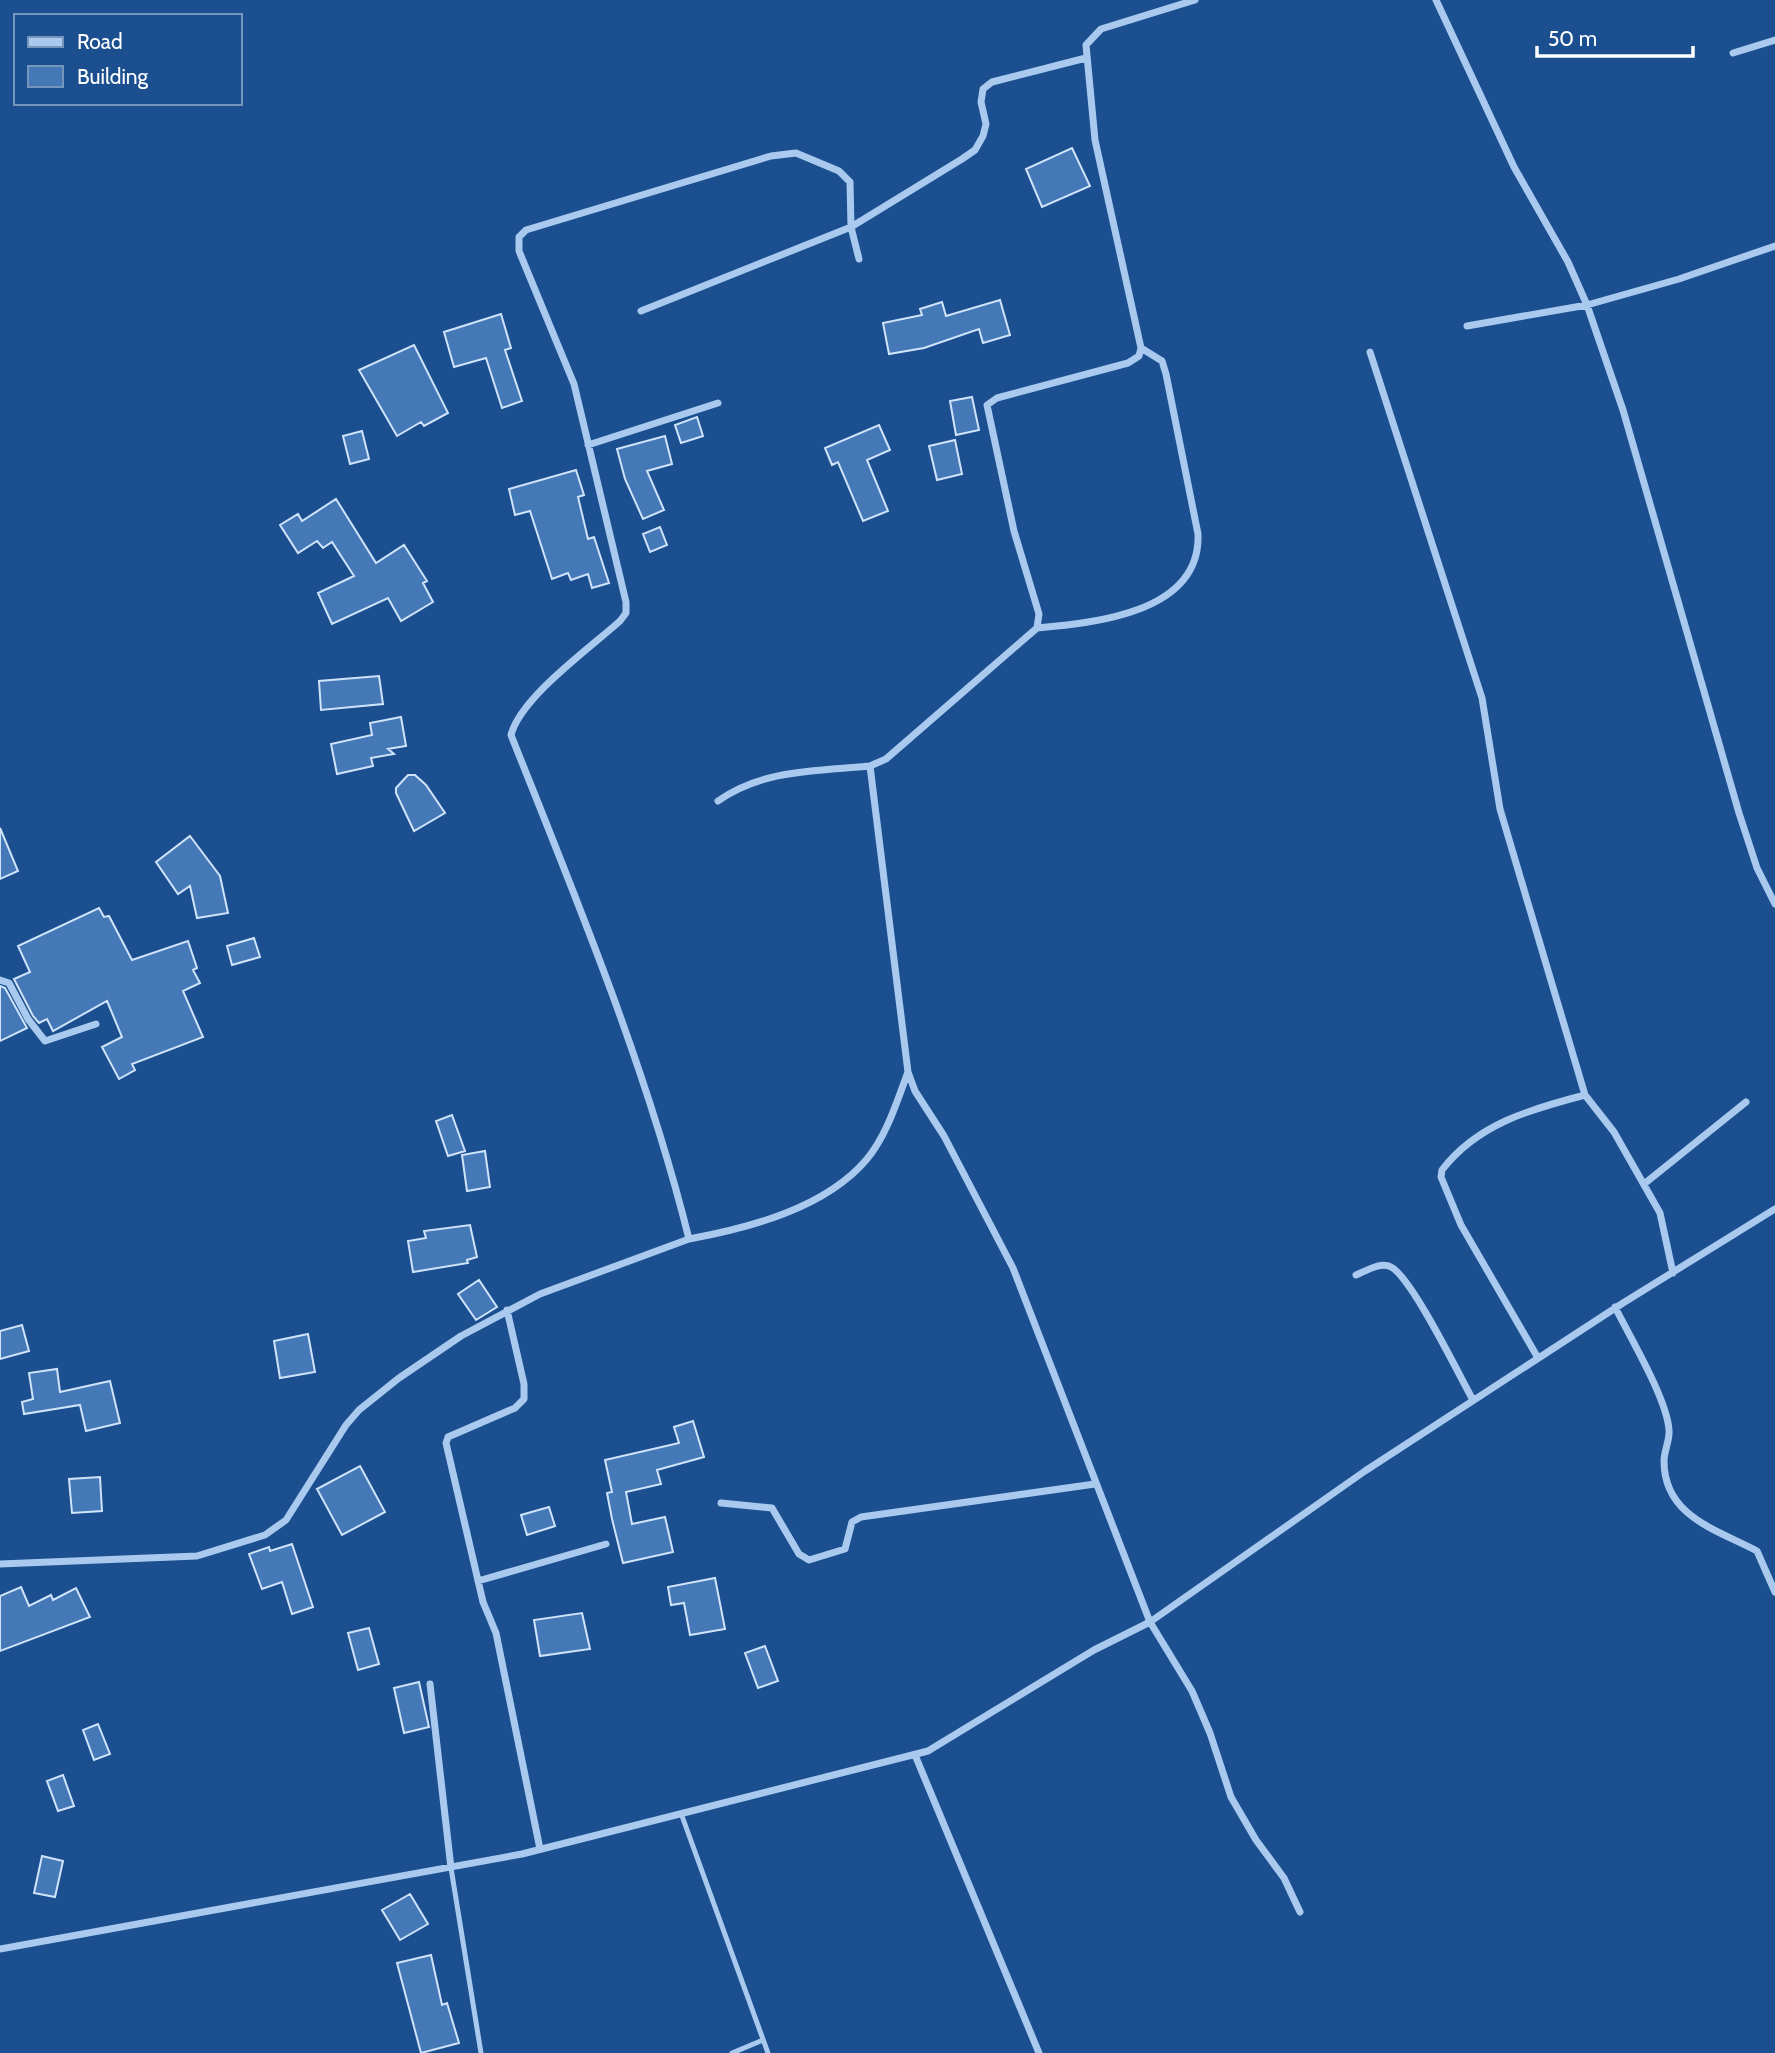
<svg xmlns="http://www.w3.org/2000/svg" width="1775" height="2053" viewBox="0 0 1775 2053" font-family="Cabin,sans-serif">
<rect width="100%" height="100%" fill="#1b4f8f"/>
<path fill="#4478b7" stroke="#cfe3fa" stroke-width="2" d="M 1072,148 L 1090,186 L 1042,207 L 1026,169 Z
M 1000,300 L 1010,335 L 983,343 L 979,329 L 924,348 L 889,354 L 883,323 L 922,315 L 920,309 L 942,302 L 946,316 Z
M 501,314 L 511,348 L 505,350 L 522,401 L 502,408 L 486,358 L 454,367 L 444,332 Z
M 414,345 L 448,413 L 424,426 L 421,422 L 397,436 L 359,370 Z
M 972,397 L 979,430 L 956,435 L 950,401 Z
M 697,417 L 703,436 L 681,443 L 675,425 Z
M 879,425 L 890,450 L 867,460 L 888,511 L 863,521 L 838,462 L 832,465 L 825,448 Z
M 362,431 L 369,459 L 350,464 L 343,436 Z
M 665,436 L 672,464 L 647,471 L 664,510 L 643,519 L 625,479 L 617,449 Z
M 955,440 L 962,474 L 937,480 L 929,446 Z
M 576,470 L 584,495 L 578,497 L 588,539 L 594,537 L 609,583 L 592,588 L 588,574 L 571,580 L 568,573 L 552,579 L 530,511 L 515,515 L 509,489 Z
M 336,499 L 376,563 L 404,545 L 427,581 L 423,583 L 433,602 L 401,621 L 388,598 L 332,624 L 318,593 L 354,576 L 332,542 L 323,548 L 317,541 L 298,553 L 280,525 L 298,514 L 302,521 Z
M 660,527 L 667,545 L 650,552 L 643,534 Z
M 379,676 L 383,704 L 321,710 L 319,681 Z
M 401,717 L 406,746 L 388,749 L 394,754 L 371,758 L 373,766 L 337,774 L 331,744 L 372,735 L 370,723 Z
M 408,775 L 415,775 L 426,785 L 445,813 L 414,831 L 396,793 L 396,788 Z
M 0,828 L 18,871 L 0,879 Z
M 190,836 L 220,876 L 228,913 L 197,918 L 190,886 L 178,894 L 156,862 Z
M 99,908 L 104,917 L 109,916 L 132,960 L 188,941 L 197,968 L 193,970 L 200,983 L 183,991 L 203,1037 L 132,1064 L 135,1070 L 119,1079 L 102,1047 L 122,1037 L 107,1001 L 53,1031 L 47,1019 L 39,1023 L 33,1016 L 14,979 L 30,972 L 18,946 Z
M 254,938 L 260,957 L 232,965 L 227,946 Z
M 0,986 L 5,988 L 27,1028 L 0,1041 Z
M 452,1115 L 465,1151 L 448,1156 L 436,1121 Z
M 485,1151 L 490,1187 L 467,1191 L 462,1155 Z
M 470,1225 L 477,1257 L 467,1260 L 468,1263 L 413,1272 L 408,1241 L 426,1238 L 424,1231 Z
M 479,1280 L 497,1307 L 476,1320 L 458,1294 Z
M 22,1325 L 29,1351 L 0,1359 L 0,1331 Z
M 308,1334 L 315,1372 L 280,1378 L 274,1341 Z
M 57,1369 L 60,1392 L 110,1381 L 120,1423 L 86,1431 L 80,1405 L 24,1414 L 22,1402 L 33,1399 L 29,1373 Z
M 693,1421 L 704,1457 L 657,1470 L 661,1484 L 626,1492 L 632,1524 L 665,1517 L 673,1552 L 623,1563 L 612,1519 L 607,1493 L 612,1492 L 605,1460 L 679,1443 L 674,1427 Z
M 360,1466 L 385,1512 L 342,1535 L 317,1489 Z
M 100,1477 L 102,1511 L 72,1513 L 69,1479 Z
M 549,1507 L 555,1526 L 527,1535 L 521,1515 Z
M 292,1544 L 313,1607 L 292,1614 L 282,1582 L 262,1589 L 249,1554 L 269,1547 L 270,1551 Z
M 715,1578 L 725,1629 L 690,1635 L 684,1603 L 671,1605 L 668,1587 Z
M 21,1587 L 29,1606 L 51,1595 L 53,1600 L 76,1588 L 90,1617 L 0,1651 L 0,1596 Z
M 582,1613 L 590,1649 L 540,1656 L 534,1620 Z
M 369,1628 L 379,1664 L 358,1670 L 348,1633 Z
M 765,1646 L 778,1681 L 758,1688 L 745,1653 Z
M 419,1682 L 429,1727 L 404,1733 L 394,1688 Z
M 98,1724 L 110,1754 L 94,1760 L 83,1730 Z
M 63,1775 L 74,1806 L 58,1811 L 47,1781 Z
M 42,1856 L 63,1861 L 55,1897 L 34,1893 Z
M 410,1894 L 428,1924 L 400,1940 L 382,1910 Z
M 431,1955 L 442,2005 L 447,2003 L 459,2043 L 421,2053 L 397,1963 Z"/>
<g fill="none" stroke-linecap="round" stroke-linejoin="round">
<path stroke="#a9c9ee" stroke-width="5" d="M 682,1816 L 768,2053
M 451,1868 L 481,2053
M 732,2053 L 763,2040"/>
<path stroke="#a9c9ee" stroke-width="7" d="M 1195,0 L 1101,29 L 1086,45 L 1095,140 L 1141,348 L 1139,356 L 1128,363 L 997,398 L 987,405 L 1014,531 L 1039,614 L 1037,628 L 886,759 L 870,766 L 908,1072 L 915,1091 L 944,1136 L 1013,1268 L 1150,1622 L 1192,1691 L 1210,1733 L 1231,1797 L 1256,1840 L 1284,1878 L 1300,1912
M 1436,0 L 1514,167 L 1568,262 L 1587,305 L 1623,410 L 1739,813 L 1757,868 L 1775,904
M 1733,53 L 1775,40
M 641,311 L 851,227 L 962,159 L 975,150 L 983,136 L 986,124 L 981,102 L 983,89 L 992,82 L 1086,58
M 1467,326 L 1587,305 L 1679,279 L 1775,246
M 1370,352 L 1482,698 L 1500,809 L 1585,1095 L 1614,1132 L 1660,1213 L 1673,1273
M 588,445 L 718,403
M 1037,628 C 1094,623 1201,613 1198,534 L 1166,374 L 1162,361 L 1141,348
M 718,801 C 763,769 818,771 870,766
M 0,980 L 9,983 L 28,1019 L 45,1041 L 96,1024
M 1644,1184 L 1746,1102
M 689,1239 C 749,1228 826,1208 867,1159 C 887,1135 897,1101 908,1072
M 1356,1275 C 1366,1271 1381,1261 1391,1267 C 1412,1278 1459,1375 1473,1400
M 1615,1307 C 1630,1337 1667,1399 1669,1430 C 1670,1440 1664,1451 1664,1461 C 1664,1517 1718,1530 1757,1551 L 1775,1592
M 507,1310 L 524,1384 L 524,1399 L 515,1408 L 448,1437 L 446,1443 L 483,1602 L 496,1633 L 540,1849
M 1538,1358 L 1461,1225 L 1441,1177 L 1442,1170 C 1477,1124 1531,1109 1585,1095
M 721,1503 L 772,1508 L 799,1554 L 809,1560 L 845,1549 L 852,1522 L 861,1517 L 1095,1484
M 0,1564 L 197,1556 L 265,1535 L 286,1520 L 346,1425 L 359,1410 L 399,1378 L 461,1336 L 540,1294 L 689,1239 C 646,1066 577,901 511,735 C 521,697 590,648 620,621 L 626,613 L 626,602 L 574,384 L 519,251 L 519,237 L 526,230 L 771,156 L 796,153 L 839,171 L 850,182 L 851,227 L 859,259
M 478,1581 L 606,1544
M 430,1684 L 451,1868
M 915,1755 L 1039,2053
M 0,1949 L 522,1854 L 928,1751 L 1094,1650 L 1150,1622 L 1365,1471 L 1623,1303 L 1775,1209"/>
</g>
<rect x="14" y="14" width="228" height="91" fill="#1b4f8f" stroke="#7695bc" stroke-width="2"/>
<rect x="28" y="37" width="35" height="10" fill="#a9c9ee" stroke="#7695bc" stroke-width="2"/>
<text x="77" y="49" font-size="21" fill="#ffffff">Road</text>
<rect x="28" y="66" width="35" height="21" fill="#4478b7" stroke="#7695bc" stroke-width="2"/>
<text x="77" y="84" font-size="21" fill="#ffffff">Building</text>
<path d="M1537 46v10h156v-10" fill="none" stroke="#ffffff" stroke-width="3.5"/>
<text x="1548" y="46" font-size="21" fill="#ffffff" stroke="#1b4f8f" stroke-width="5" paint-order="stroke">50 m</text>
</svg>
